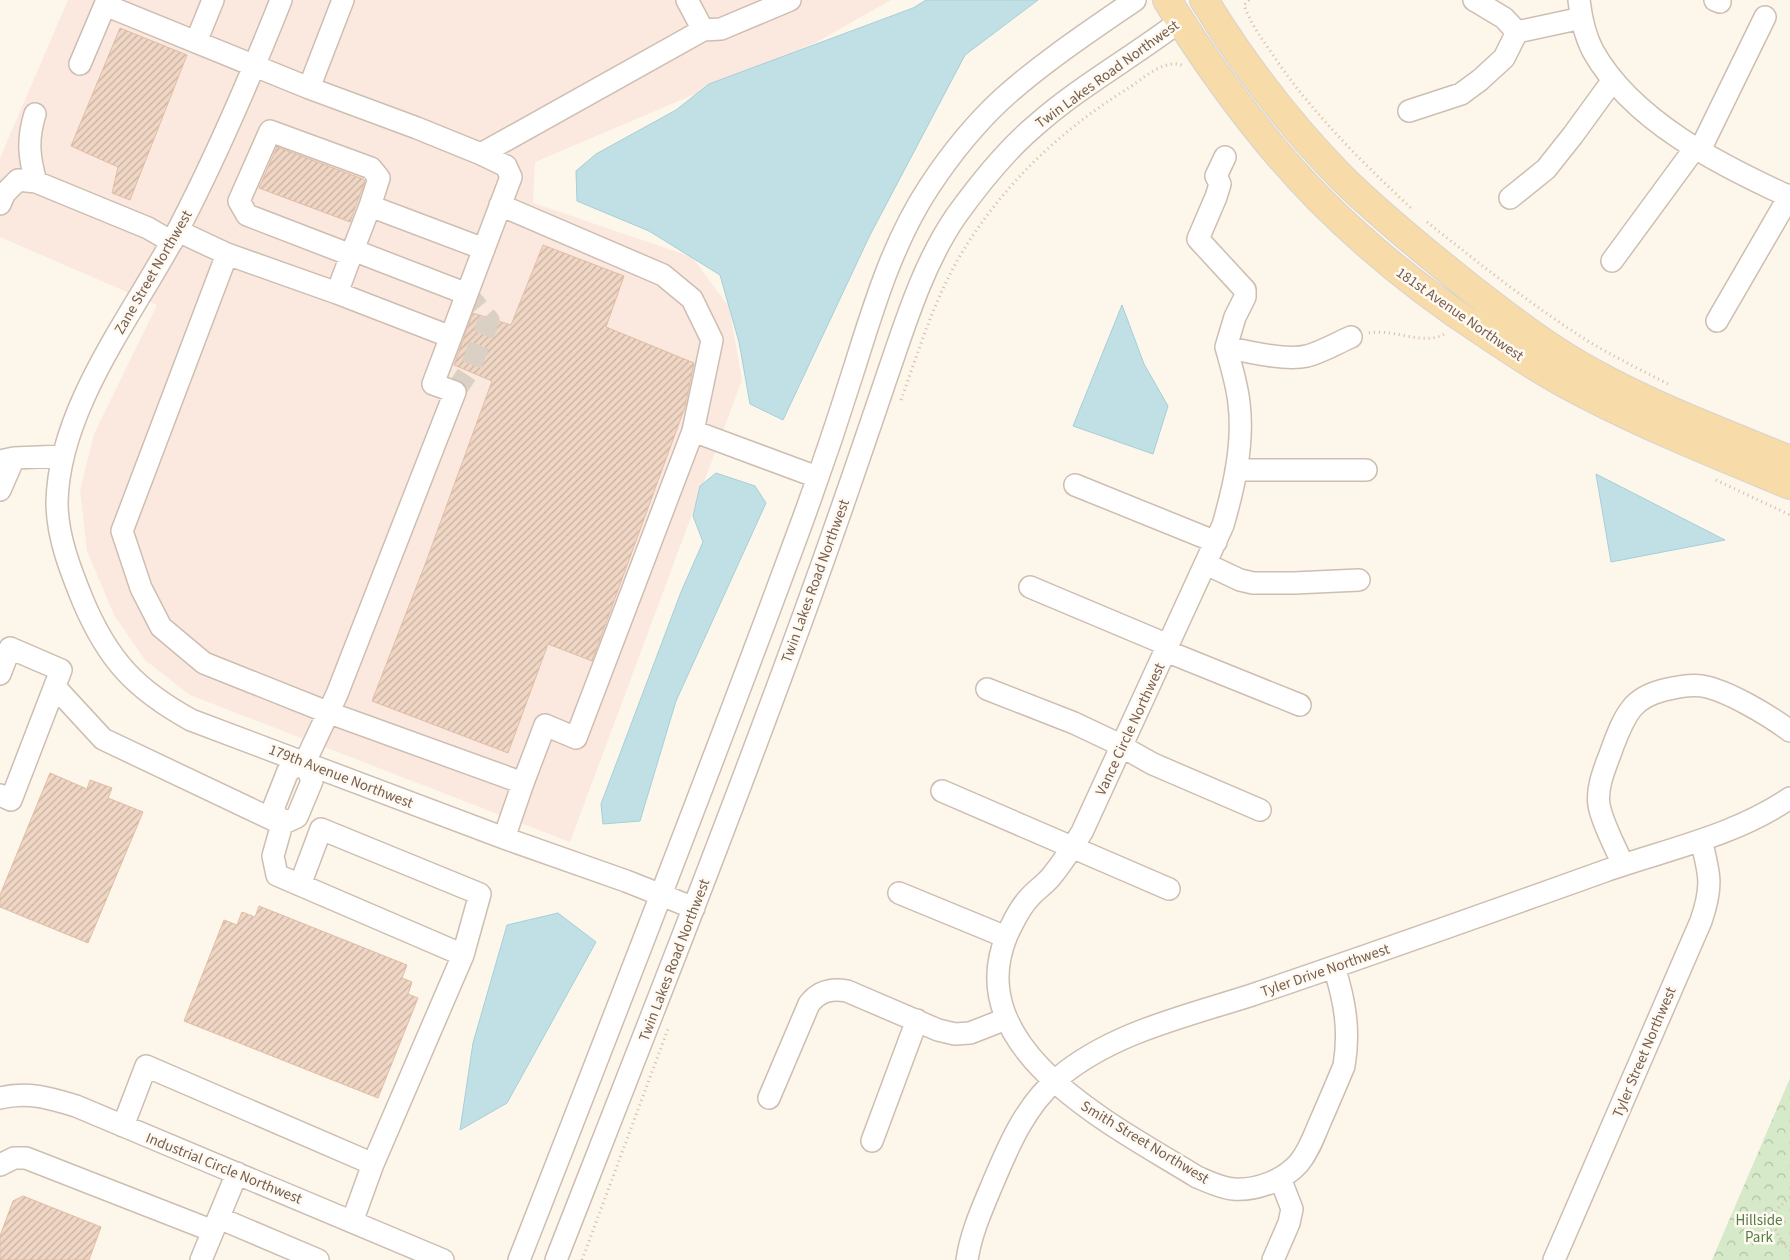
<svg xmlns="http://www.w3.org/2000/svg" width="1790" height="1260" viewBox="0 0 1790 1260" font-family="'Source Sans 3',sans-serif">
<defs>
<pattern id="park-crowns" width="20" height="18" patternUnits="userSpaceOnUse" patternTransform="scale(1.25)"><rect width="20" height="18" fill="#d6eaca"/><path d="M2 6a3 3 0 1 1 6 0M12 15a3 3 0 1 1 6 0" fill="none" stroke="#b2c1a6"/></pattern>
<pattern id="building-hatch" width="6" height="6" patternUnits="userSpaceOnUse" patternTransform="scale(1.25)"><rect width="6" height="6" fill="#f0d6c4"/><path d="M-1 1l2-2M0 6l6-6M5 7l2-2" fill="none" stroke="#c7b1a2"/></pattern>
</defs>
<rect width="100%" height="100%" fill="#fcf6eb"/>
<path fill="#fbe9e0" d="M 68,0 L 891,0 L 815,43 L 535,162 L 533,203 L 692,257 L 729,307 L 742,380 L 570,842 L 190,695 L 145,660 L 114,615 L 87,551 L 80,490 L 94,434 L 157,305 L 0,237 L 0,158 Z"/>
<path fill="url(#park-crowns)" d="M 1790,1078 L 1790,1260 L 1712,1260 Z"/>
<path fill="#c0e0e6" stroke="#a6cfd7" d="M 926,0 L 1038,0 L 965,55 L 870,235 L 783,420 L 750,404 L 739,342 L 720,275 L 649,231 L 577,201 L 576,171 L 596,154 L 676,110 L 709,84 L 913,8 Z
M 1122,305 L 1144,364 L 1168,406 L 1153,454 L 1073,426 Z
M 716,473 L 755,486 L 766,503 L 676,701 L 640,821 L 603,824 L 601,804 L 681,592 L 703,542 L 693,516 L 700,486 Z
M 1596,474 L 1725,540 L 1611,562 Z
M 558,913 L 596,942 L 507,1103 L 460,1130 L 473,1043 L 507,925 Z"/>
<path fill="url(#building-hatch)" stroke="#e2bda5" d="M 120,28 L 187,55 L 130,200 L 112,193 L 118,167 L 71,146 Z
M 277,147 L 363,179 L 365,181 L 350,222 L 259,188 Z
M 543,245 L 624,276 L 606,327 L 694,363 L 685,407 L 592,661 L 548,644 L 508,753 L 372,701 L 426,562 L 492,381 L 454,365 L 473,313 L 511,325 Z
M 50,773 L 87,789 L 90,780 L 112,788 L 108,798 L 143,812 L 88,943 L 0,907 L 0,895 Z
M 259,906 L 407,965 L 402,978 L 412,982 L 408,994 L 418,998 L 378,1098 L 184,1021 L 224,920 L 237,925 L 242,912 L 255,917 Z
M 23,1196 L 101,1227 L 89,1260 L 0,1260 L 0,1236 L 13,1201 Z"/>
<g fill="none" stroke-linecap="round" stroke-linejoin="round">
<path stroke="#dbd0c4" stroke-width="21" stroke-dasharray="21 11" stroke-linecap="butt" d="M 455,392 L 469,371 L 489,320 L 467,294"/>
<defs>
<path id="minor" d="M 107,0 L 105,5 L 309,88
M 281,0 C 250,78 217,155 178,230 C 135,312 59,406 57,502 C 57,536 70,569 83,601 C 108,660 135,689 191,720 L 504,838 L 626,881 L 694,908
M 343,0 L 309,88 L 417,128 L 481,154
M 687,0 L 703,30
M 1474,0 L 1504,18 L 1517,32 L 1582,18
M 1579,0 C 1581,17 1585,36 1593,51 C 1632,121 1720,165 1790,197
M 1715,0 L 1720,2
M 196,42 L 213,0
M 80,64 L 105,5
M 1409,111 L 1461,94 L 1480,80 L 1504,58 L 1517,32
M 35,114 C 27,140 29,157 36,182
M 1700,150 L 1765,17
M 1225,157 L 1216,176 L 1220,184 L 1216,197 L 1198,239 L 1245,290 L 1245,297 L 1235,317 L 1226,347
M 1510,198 L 1546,169 L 1573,135 L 1613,80
M 0,204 L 5,193 L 18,180 L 36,182 L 148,228 L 172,242
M 178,231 L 227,254 L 337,293 L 451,337
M 353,250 L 370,206 L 484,249
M 227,254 L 122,531 L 141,588 L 161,627 L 204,663 L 327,712 L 523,783 L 545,725 L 576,738 L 693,431 L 712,340 L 692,299 L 663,275 L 500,205
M 351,255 L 247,215 L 239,201 L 270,131 L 371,168 L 379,178 L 370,206
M 1612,261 L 1695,148
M 337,293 L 353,250 L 467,294
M 1717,321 L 1790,195
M 1226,347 C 1231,365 1237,384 1239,403 C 1244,444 1234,487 1223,525 L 1082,832 C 1072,848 1062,864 1050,878 C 1044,885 1036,890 1030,897 C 1020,907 1013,922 1007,935 C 958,1051 1120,1129 1197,1177 C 1209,1182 1221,1188 1233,1189 C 1257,1191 1284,1180 1299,1163 C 1309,1151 1314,1136 1320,1122 C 1328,1104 1336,1085 1344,1066 C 1350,1031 1345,1001 1334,967
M 1226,347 C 1248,352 1286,361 1307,356 C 1322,352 1337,343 1351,337
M 693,431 L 817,477
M 0,461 L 14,458 L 63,456
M 1236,470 L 1366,470
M 1075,485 L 1216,542
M 0,490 L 14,458
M 1206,564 L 1240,580 L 1253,583 L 1294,583 L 1359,580
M 1030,587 L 1168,645
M 1166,651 L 1300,705
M 0,674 L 10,648 L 61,670 L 11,800 L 0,795
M 55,687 L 103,739 L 282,824 L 297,817 L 312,781 L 305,762
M 987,689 L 1074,723 L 1110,740 L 1153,764 L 1260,810
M 942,791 L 1169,889
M 504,838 L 523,783
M 1623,865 C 1616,848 1602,823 1599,805 C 1596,785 1607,764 1613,746 C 1618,733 1623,719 1632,708 C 1640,698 1652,693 1664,690 C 1676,687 1690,684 1702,686 C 1727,690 1770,716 1790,731
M 300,885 L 321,829 L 480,894 L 463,955 L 277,875 L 273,856 L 282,824 L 273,809 L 288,771 L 305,762 L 337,694 L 455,392 L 433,384 L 511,177 L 506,166 L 481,154 L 703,30 L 721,29 L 790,0
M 899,893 L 1006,937
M 0,1098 C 27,1091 50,1098 76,1106 L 443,1260
M 769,1098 L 809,1004 C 819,991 831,988 847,991 L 938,1030 L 955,1034 L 970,1033 L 1006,1019
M 123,1126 L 146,1066 L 373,1164 L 352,1222
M 872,1141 L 917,1020
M 373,1164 L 463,955
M 0,1165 L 14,1158 L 26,1158 L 213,1231
M 219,1218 L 318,1260
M 201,1260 L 237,1173
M 519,1260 C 615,1015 711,769 802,522 C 820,473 837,423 853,372 C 873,309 892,243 929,187 C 950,155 974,125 1002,99 C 1043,62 1090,31 1135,0
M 556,1260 C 644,1035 734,809 816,581 C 840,514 863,447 886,379 C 905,324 923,264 956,216 C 979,184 1005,151 1036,125 C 1080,86 1133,57 1180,21
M 967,1260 C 971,1233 982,1209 992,1185 C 1008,1147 1025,1106 1057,1079 C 1110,1033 1187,1016 1252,995 C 1370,955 1488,913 1605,871 C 1668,849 1734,836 1790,798
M 1273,1260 L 1289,1223 L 1292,1209 L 1280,1178
M 1554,1260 L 1701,921 C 1713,886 1710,875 1701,840"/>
<path id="major" d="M 1167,0 C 1211,71 1261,140 1319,199 C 1370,250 1426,295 1486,334 C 1517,355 1549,376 1583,393 C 1650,428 1720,456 1790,485
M 1204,0 C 1243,64 1290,125 1342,178 C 1382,217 1425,252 1469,287 C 1509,318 1550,350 1595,374 C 1657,408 1724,433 1790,460"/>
</defs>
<use href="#minor" stroke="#cebeb1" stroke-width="24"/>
<use href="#major" stroke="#d9d2ce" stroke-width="30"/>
<path stroke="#d6baa6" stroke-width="3" stroke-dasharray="1 4" stroke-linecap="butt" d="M 1249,0 L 1244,5 C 1251,25 1263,40 1275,58 C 1313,114 1363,163 1413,210
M 1427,222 C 1476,261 1525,300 1577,334 C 1606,353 1637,368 1668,384
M 1369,333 C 1394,328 1427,348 1447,332
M 901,400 C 920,347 937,290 968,243 C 1008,180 1064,128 1127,89 C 1143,79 1165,57 1184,66
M 1716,480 L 1790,515
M 1790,1197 L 1776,1210 L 1772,1223 L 1783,1244 L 1790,1250
M 582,1260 L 668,1029"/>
<use href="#minor" stroke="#fff" stroke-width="21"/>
<use href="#major" stroke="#f7dba8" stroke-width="28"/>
</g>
<g text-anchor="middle" stroke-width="5" stroke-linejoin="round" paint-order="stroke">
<g font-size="15" fill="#775e4f" stroke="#fefaf2">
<text transform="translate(1107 74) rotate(-36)" y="5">Twin Lakes Road Northwest</text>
<text transform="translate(153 272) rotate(-60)" y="5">Zane Street Northwest</text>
<text transform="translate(1460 314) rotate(35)" y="5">181st Avenue Northwest</text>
<text transform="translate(815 581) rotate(-70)" y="5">Twin Lakes Road Northwest</text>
<text transform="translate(1130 729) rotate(-65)" y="5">Vance Circle Northwest</text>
<text transform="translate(341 776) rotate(21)" y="5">179th Avenue Northwest</text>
<text transform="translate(674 960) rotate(-69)" y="5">Twin Lakes Road Northwest</text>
<text transform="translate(1325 970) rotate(-19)" y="5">Tyler Drive Northwest</text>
<text transform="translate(1644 1052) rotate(-67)" y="5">Tyler Street Northwest</text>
<text transform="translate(1145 1142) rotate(31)" y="5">Smith Street Northwest</text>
<text transform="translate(224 1168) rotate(22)" y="5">Industrial Circle Northwest</text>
</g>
<g font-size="15" fill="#557c47" stroke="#fefaf2">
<text x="1759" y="1225">Hillside<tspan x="1759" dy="17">Park</tspan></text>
</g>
</g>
</svg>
